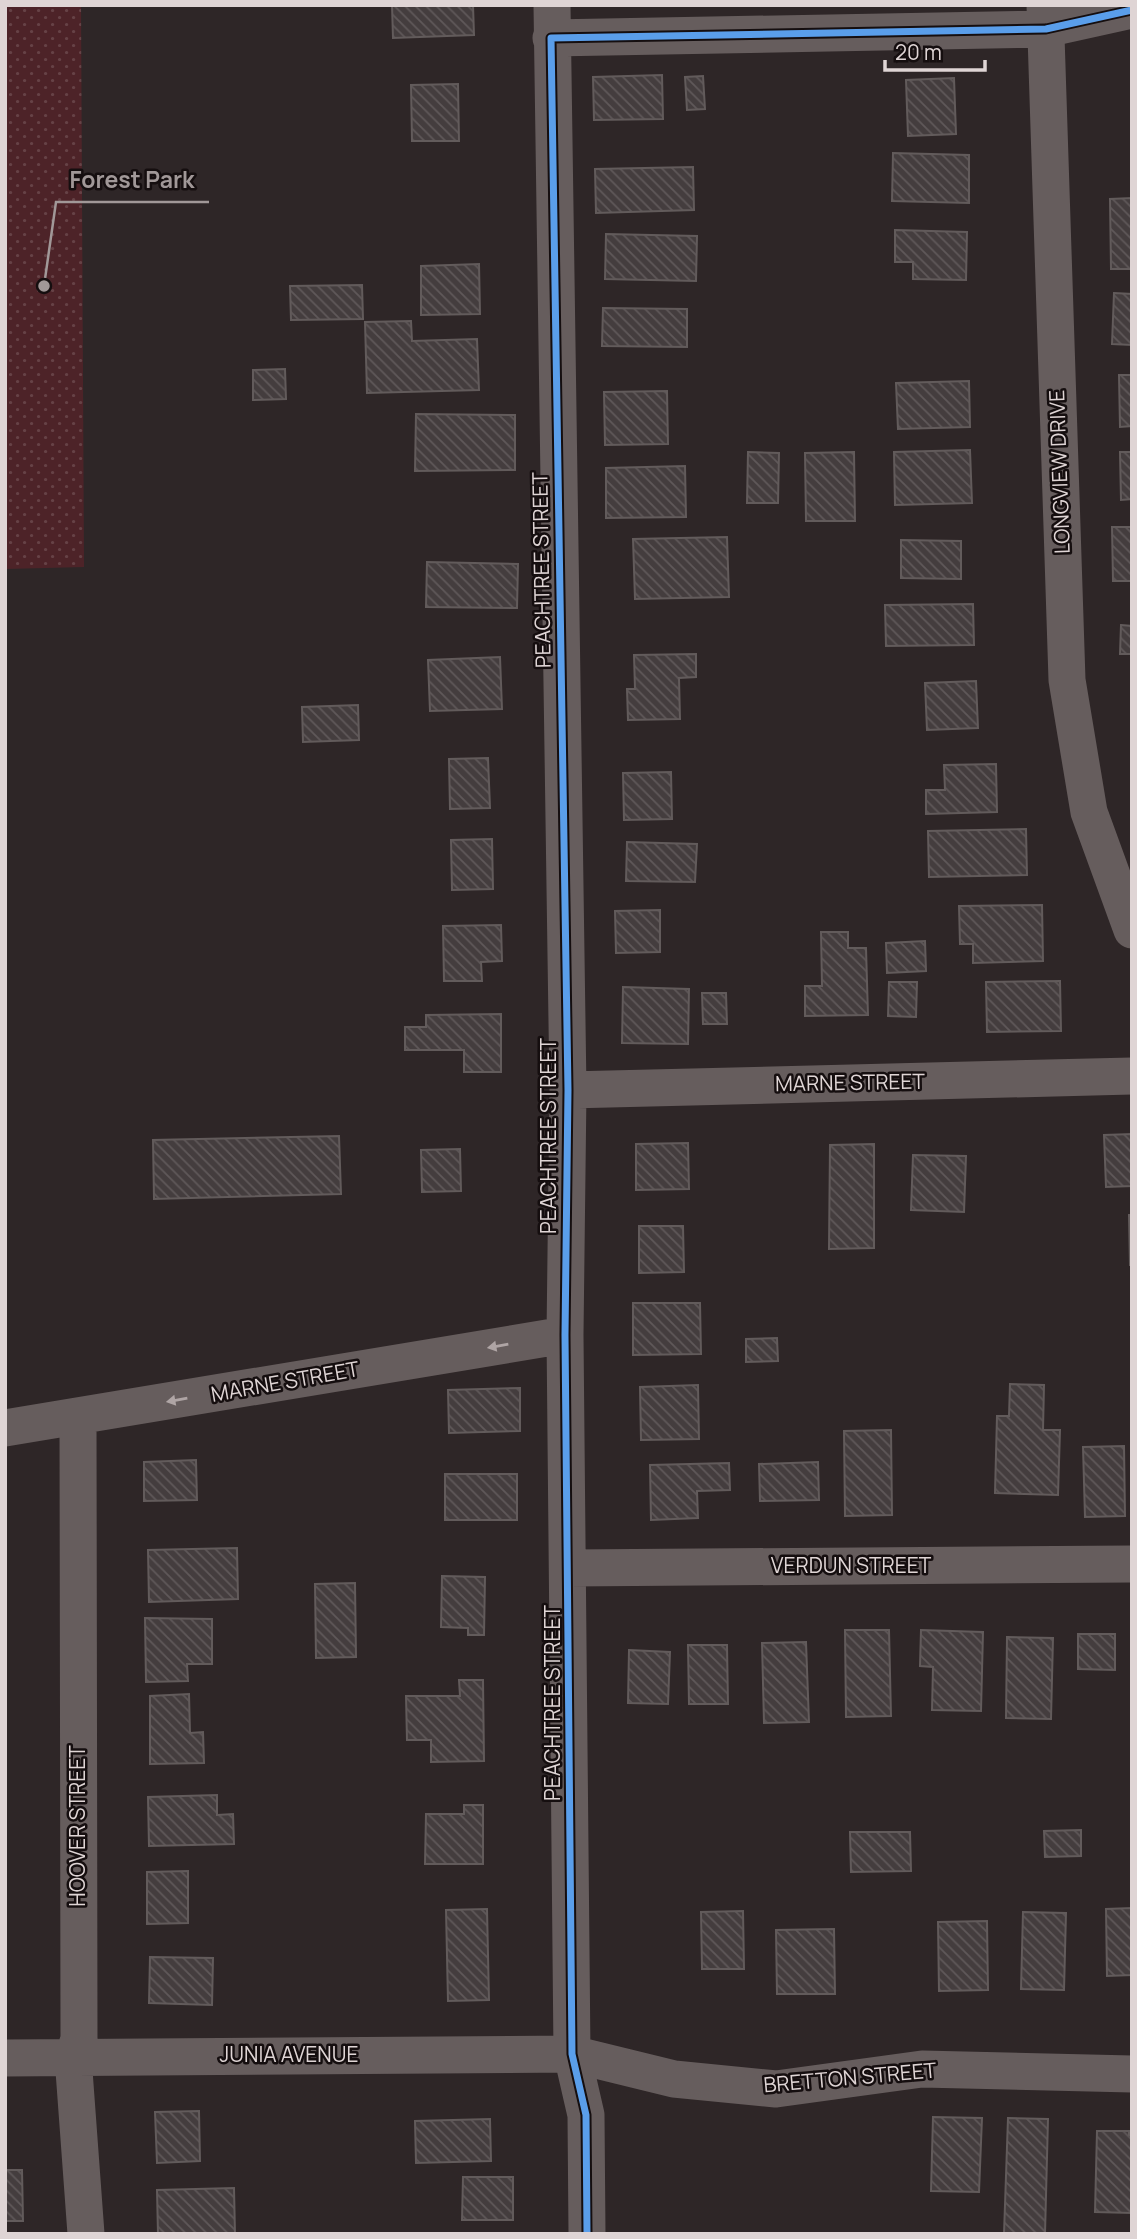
<svg xmlns="http://www.w3.org/2000/svg" width="1137" height="2239" viewBox="0 0 1137 2239" font-family="Manrope,sans-serif">
<defs>
<pattern id="park-dots" width="8" height="8" patternUnits="userSpaceOnUse" patternTransform="scale(1.75)"><rect width="8" height="8" fill="#4d2328"/><path d="M2 2h.1M6 6h.1" fill="none" stroke="#664246" stroke-width="1.8" stroke-linecap="round"/></pattern>
<pattern id="building-back-hatch" width="6" height="6" patternUnits="userSpaceOnUse" patternTransform="scale(1.75)"><rect width="6" height="6" fill="#443d3e"/><path d="M-1 5l2 2M0 0l6 6M5-1l2 2" fill="none" stroke="#5f5859"/></pattern>
</defs>
<rect width="100%" height="100%" fill="#2e2627"/>
<path fill="url(#park-dots)" d="M 5,5 L 81,5 L 84,567 L 5,569 Z"/>
<path fill="url(#building-back-hatch)" stroke="#625b5b" stroke-width="2" d="M 392,5 L 473,5 L 474,35 L 393,38 Z
M 662,75 L 663,119 L 594,120 L 593,77 Z
M 703,76 L 705,109 L 687,110 L 685,77 Z
M 954,78 L 956,134 L 908,136 L 906,80 Z
M 458,84 L 459,141 L 412,141 L 411,85 Z
M 893,153 L 969,155 L 969,203 L 892,201 Z
M 693,167 L 694,210 L 596,213 L 595,169 Z
M 1132,198 L 1132,269 L 1111,269 L 1110,199 Z
M 895,230 L 967,232 L 966,280 L 913,279 L 913,262 L 895,262 Z
M 606,234 L 697,236 L 696,281 L 605,279 Z
M 479,264 L 480,314 L 421,315 L 421,266 Z
M 362,285 L 363,319 L 291,320 L 290,286 Z
M 1114,293 L 1132,294 L 1132,345 L 1112,344 Z
M 603,308 L 687,309 L 687,347 L 602,346 Z
M 411,321 L 412,341 L 477,339 L 479,390 L 367,393 L 365,322 Z
M 285,369 L 286,399 L 253,400 L 253,370 Z
M 1119,375 L 1132,375 L 1132,426 L 1120,427 Z
M 969,381 L 970,427 L 898,429 L 896,383 Z
M 667,391 L 668,444 L 605,445 L 604,392 Z
M 416,414 L 515,415 L 515,470 L 415,471 Z
M 970,450 L 972,503 L 895,505 L 894,452 Z
M 748,452 L 779,453 L 778,503 L 747,503 Z
M 854,452 L 855,521 L 806,521 L 805,453 Z
M 1120,452 L 1132,452 L 1132,499 L 1121,500 Z
M 685,466 L 686,517 L 606,518 L 606,468 Z
M 1112,527 L 1132,527 L 1132,581 L 1113,581 Z
M 727,537 L 729,597 L 635,599 L 633,539 Z
M 901,540 L 961,541 L 961,579 L 901,578 Z
M 427,562 L 518,564 L 517,608 L 426,607 Z
M 973,604 L 974,645 L 886,646 L 885,605 Z
M 1121,625 L 1132,626 L 1132,654 L 1120,654 Z
M 696,654 L 696,677 L 679,678 L 680,719 L 628,720 L 627,689 L 635,689 L 634,655 Z
M 500,657 L 502,709 L 430,711 L 428,660 Z
M 976,681 L 978,728 L 927,730 L 925,683 Z
M 358,705 L 359,740 L 303,742 L 302,707 Z
M 488,758 L 490,808 L 450,809 L 449,759 Z
M 996,764 L 997,812 L 926,814 L 926,790 L 945,790 L 944,765 Z
M 671,772 L 672,819 L 624,820 L 623,773 Z
M 1026,829 L 1027,875 L 929,877 L 928,831 Z
M 492,839 L 493,889 L 452,890 L 451,840 Z
M 627,842 L 697,844 L 695,882 L 626,881 Z
M 1042,905 L 1043,961 L 973,963 L 973,944 L 960,944 L 959,906 Z
M 660,910 L 660,952 L 616,953 L 615,911 Z
M 501,925 L 502,961 L 481,962 L 482,981 L 444,981 L 443,926 Z
M 821,932 L 848,932 L 848,948 L 866,948 L 868,1015 L 805,1016 L 805,986 L 822,986 Z
M 925,941 L 926,971 L 887,973 L 886,943 Z
M 1060,981 L 1061,1031 L 987,1032 L 986,982 Z
M 889,982 L 917,982 L 916,1017 L 888,1016 Z
M 623,987 L 689,989 L 688,1044 L 622,1043 Z
M 702,993 L 726,993 L 727,1024 L 703,1024 Z
M 501,1014 L 501,1072 L 464,1072 L 464,1050 L 405,1050 L 405,1027 L 426,1027 L 426,1015 Z
M 1132,1134 L 1132,1186 L 1106,1187 L 1104,1135 Z
M 339,1136 L 341,1194 L 154,1199 L 153,1140 Z
M 688,1143 L 689,1189 L 636,1190 L 636,1144 Z
M 874,1144 L 874,1248 L 829,1249 L 830,1145 Z
M 460,1149 L 461,1191 L 422,1192 L 421,1150 Z
M 913,1155 L 966,1156 L 964,1212 L 911,1210 Z
M 1129,1215 L 1132,1215 L 1132,1265 L 1130,1265 Z
M 639,1226 L 683,1226 L 684,1272 L 639,1273 Z
M 633,1303 L 700,1303 L 701,1354 L 633,1355 Z
M 777,1338 L 778,1361 L 746,1362 L 746,1339 Z
M 1010,1384 L 1044,1385 L 1043,1430 L 1060,1430 L 1058,1495 L 995,1493 L 997,1416 L 1009,1416 Z
M 698,1385 L 699,1439 L 641,1440 L 640,1387 Z
M 520,1388 L 520,1431 L 449,1433 L 448,1390 Z
M 891,1430 L 892,1515 L 845,1516 L 844,1431 Z
M 1124,1446 L 1125,1516 L 1085,1517 L 1083,1447 Z
M 196,1460 L 197,1500 L 144,1501 L 144,1462 Z
M 818,1462 L 819,1500 L 760,1501 L 759,1464 Z
M 729,1463 L 730,1490 L 697,1491 L 698,1518 L 651,1520 L 650,1465 Z
M 445,1474 L 517,1474 L 517,1520 L 445,1520 Z
M 237,1548 L 238,1599 L 149,1602 L 148,1550 Z
M 442,1576 L 485,1577 L 484,1635 L 468,1635 L 468,1628 L 441,1627 Z
M 355,1583 L 356,1657 L 316,1658 L 315,1584 Z
M 145,1618 L 212,1619 L 212,1664 L 187,1664 L 188,1681 L 146,1682 Z
M 845,1630 L 889,1630 L 891,1716 L 846,1717 Z
M 921,1630 L 983,1632 L 981,1711 L 932,1710 L 933,1667 L 920,1666 Z
M 1078,1634 L 1115,1634 L 1115,1670 L 1078,1669 Z
M 1007,1637 L 1053,1638 L 1051,1719 L 1006,1718 Z
M 806,1642 L 809,1722 L 764,1723 L 762,1643 Z
M 688,1645 L 727,1645 L 728,1704 L 689,1704 Z
M 629,1650 L 670,1652 L 668,1704 L 628,1703 Z
M 459,1680 L 483,1680 L 484,1761 L 431,1762 L 431,1740 L 407,1740 L 406,1696 L 460,1696 Z
M 189,1694 L 190,1733 L 203,1732 L 204,1763 L 150,1764 L 150,1696 Z
M 217,1795 L 217,1815 L 233,1814 L 234,1844 L 149,1846 L 148,1797 Z
M 464,1805 L 483,1805 L 483,1864 L 425,1864 L 426,1814 L 464,1814 Z
M 1081,1830 L 1081,1856 L 1045,1857 L 1044,1831 Z
M 850,1832 L 910,1832 L 911,1871 L 851,1872 Z
M 188,1871 L 188,1923 L 147,1924 L 147,1872 Z
M 1132,1908 L 1132,1975 L 1107,1976 L 1106,1909 Z
M 487,1909 L 489,2000 L 448,2001 L 446,1910 Z
M 743,1911 L 744,1969 L 702,1969 L 701,1912 Z
M 1023,1912 L 1066,1913 L 1064,1990 L 1021,1989 Z
M 987,1921 L 988,1990 L 939,1991 L 938,1922 Z
M 834,1929 L 835,1994 L 777,1994 L 776,1930 Z
M 150,1957 L 213,1958 L 212,2005 L 149,2003 Z
M 199,2111 L 200,2161 L 157,2163 L 155,2112 Z
M 933,2117 L 982,2118 L 979,2192 L 931,2191 Z
M 1008,2118 L 1048,2119 L 1045,2234 L 1004,2234 Z
M 490,2119 L 491,2161 L 416,2163 L 415,2121 Z
M 1097,2131 L 1129,2131 L 1129,2135 L 1132,2136 L 1132,2213 L 1095,2212 Z
M 5,2170 L 22,2170 L 23,2221 L 5,2221 Z
M 463,2177 L 513,2177 L 513,2220 L 462,2220 Z
M 234,2188 L 235,2234 L 158,2234 L 157,2190 Z"/>
<g fill="none" stroke-linecap="round" stroke-linejoin="round">
<path stroke="#665d5d" stroke-width="37" d="M 552,5 L 568,1090 L 565,1335 L 572,2054 L 586,2115 L 587,2234
M 1045,5 L 1067,680 L 1089,812 L 1132,930
M 551,38 L 1046,29 L 1132,10
M 568,1090 L 1132,1076
M 78,1417 L 79,2039 L 73,2057 L 86,2234
M 5,1428 L 565,1335
M 569,1568 L 1132,1564
M 5,2058 L 572,2054 L 674,2079 L 776,2089 L 922,2069 L 1132,2074"/>
<defs>
<path id="cycleway" d="M 587,2234 L 586,2115 L 572,2054 L 565,1335 L 568,1090 L 551,38 L 1046,29 L 1132,10"/>
</defs>
<use href="#cycleway" stroke="#150e0f" stroke-width="11"/>
<use href="#cycleway" stroke="#5a9eea" stroke-width="7"/>
</g>
<defs><path id="oneway-solid" d="M-6-.8H1V-3.2L6.5 0L1 3.2V.8H-6Z" transform="scale(1.75)"/></defs>
<g fill="#afa5a5">
<use href="#oneway-solid" transform="translate(498 1346) rotate(170)"/>
<use href="#oneway-solid" transform="translate(177 1400) rotate(170)"/>
</g>
<g text-anchor="middle" stroke-width="5" stroke-linejoin="round" paint-order="stroke">
<g font-size="21" fill="#dfd5d5" stroke="#150e0f">
<text transform="translate(1060 472) rotate(-92)" y="7">LONGVIEW DRIVE</text>
<text transform="translate(542 570) rotate(-91)" y="7">PEACHTREE STREET</text>
<text transform="translate(850 1083) rotate(-1)" y="7">MARNE STREET</text>
<text transform="translate(549 1136) rotate(-90)" y="7">PEACHTREE STREET</text>
<text transform="translate(285 1382) rotate(-10)" y="7">MARNE STREET</text>
<text x="851" y="1573">VERDUN STREET</text>
<text transform="translate(553 1703) rotate(-90)" y="7">PEACHTREE STREET</text>
<text transform="translate(78 1826) rotate(-90)" y="7">HOOVER STREET</text>
<text x="289" y="2062">JUNIA AVENUE</text>
<text transform="translate(850 2078) rotate(-5)" y="7">BRETTON STREET</text>
</g>
</g>
<path fill="none" stroke="#a19898" stroke-width="2.5" d="M44 286L56 202H209"/>
<circle fill="#a19898" stroke="#150e0f" stroke-width="2.5" cx="44" cy="286" r="7"/>
<g font-size="23" text-anchor="middle" font-weight="bold" fill="#a19898" stroke="#150e0f" stroke-width="5" stroke-linejoin="round" paint-order="stroke">
<text x="132" y="188">Forest Park</text>
</g>
<rect width="1137" height="2239" fill="none" stroke="#dfd5d5" stroke-width="14"/>
<path d="M885 60v10h100v-10" fill="none" stroke="#dfd5d5" stroke-width="3.5"/>
<text x="895" y="60" font-size="21" fill="#dfd5d5" stroke="#150e0f" stroke-width="5" paint-order="stroke">20 m</text>
</svg>
